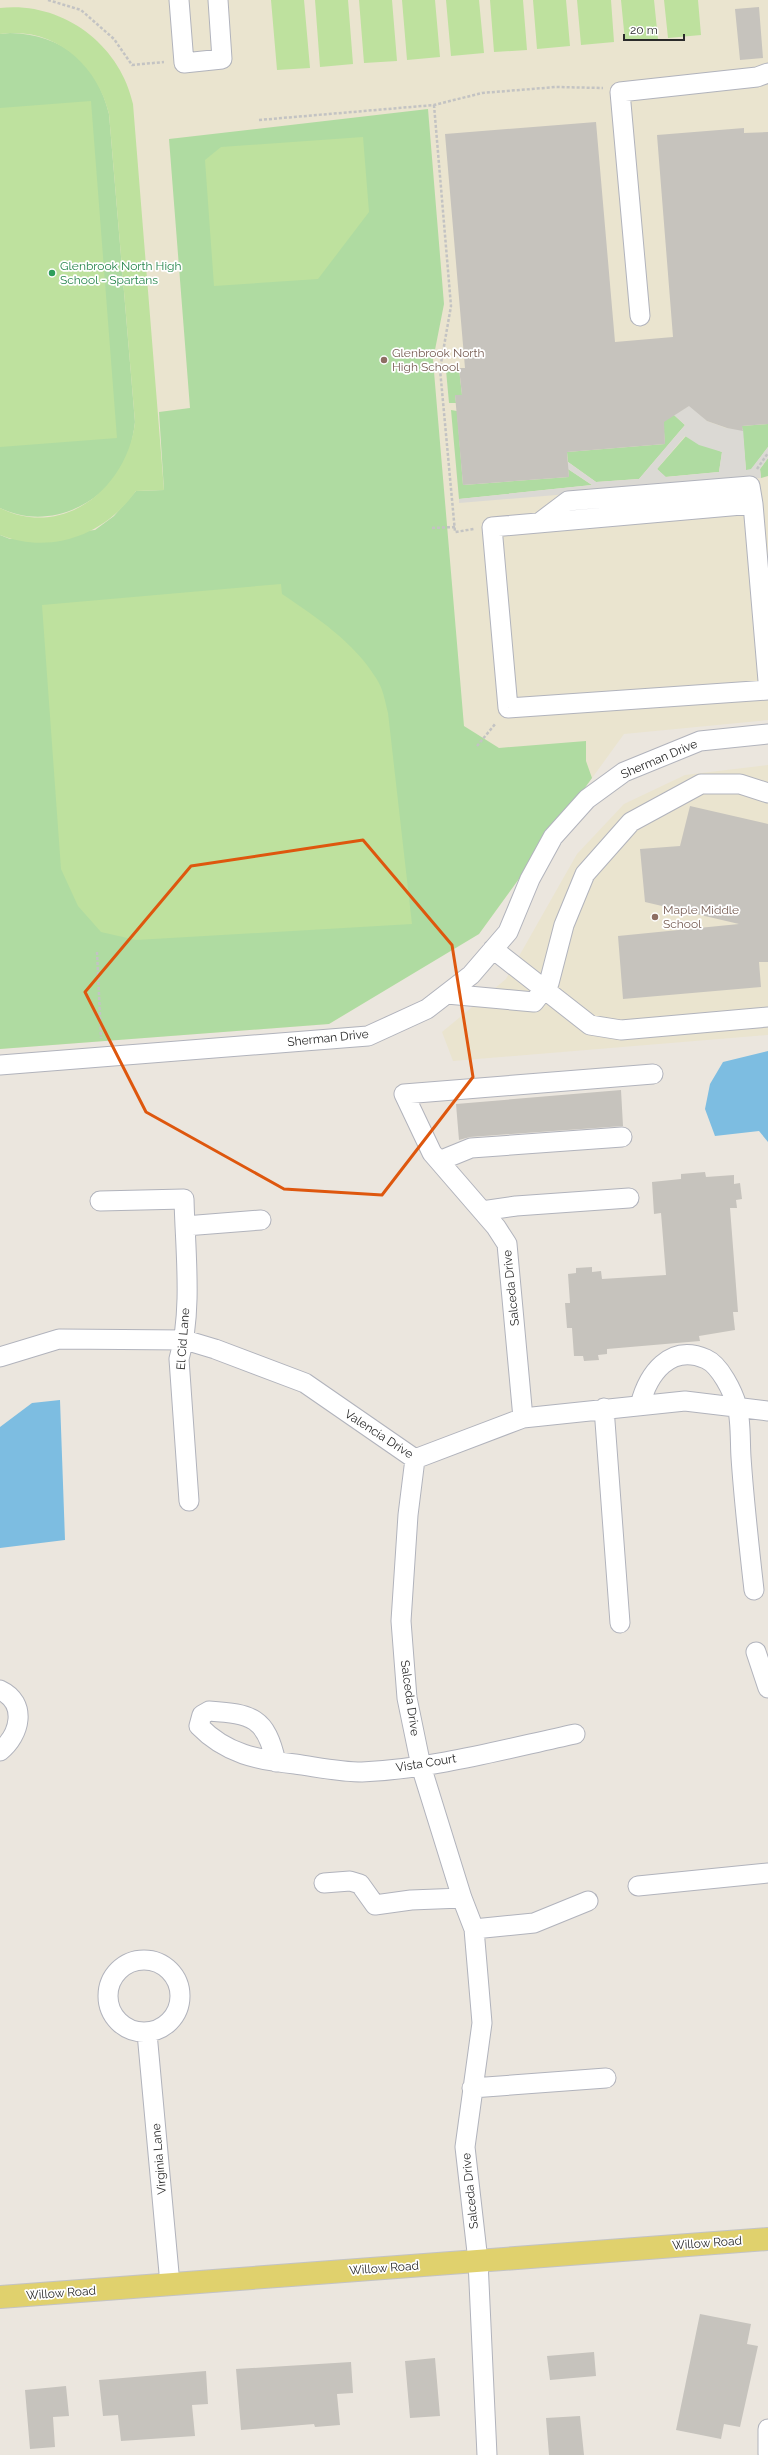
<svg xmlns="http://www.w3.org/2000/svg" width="768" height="2455" viewBox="0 0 768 2455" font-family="Raleway,sans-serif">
<rect width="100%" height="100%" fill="#ebe6de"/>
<path fill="#eae4cf" d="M 0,0 L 768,0 L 768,720 L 624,734 L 479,934 L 329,1024 L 0,1049 Z
M 768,765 L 768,1035 L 453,1061 L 442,1032 L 506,979 L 577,854 L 624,804 L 685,775 Z"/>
<path fill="#afdba1" d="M 10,33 C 62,34 97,63 109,114 L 135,422 C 133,438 130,453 122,467 C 98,508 45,530 0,508 L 0,34 Z
M 428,109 L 444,304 L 433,360 L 464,726 L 499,748 L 586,741 L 586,761 L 592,778 L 479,934 L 329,1024 L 0,1049 L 0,535 L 10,539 L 95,530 L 114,516 L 136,491 L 164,490 L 159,412 L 190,408 L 169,139 Z
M 459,369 L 462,395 L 455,395 L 456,403 L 449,403 L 446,370 Z
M 660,386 L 674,415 L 685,425 L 639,479 L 596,482 L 568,462 L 567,452 L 665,444 Z
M 451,410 L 457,411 L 463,485 L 569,477 L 568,469 L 592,485 L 459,499 Z
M 768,424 L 768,447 L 751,470 L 746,470 L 742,426 Z
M 686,436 L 722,452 L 719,472 L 665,477 L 657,469 Z
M 768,458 L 768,476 L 761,478 L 760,469 Z"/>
<path fill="#bee19e" d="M 271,0 L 304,0 L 310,68 L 277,70 Z
M 315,0 L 348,0 L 353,64 L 320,67 Z
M 359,0 L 392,0 L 397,61 L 364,63 Z
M 402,0 L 435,0 L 440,57 L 407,60 Z
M 446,0 L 479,0 L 484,53 L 451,56 Z
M 490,0 L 523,0 L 527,50 L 494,52 Z
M 533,0 L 566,0 L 570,46 L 537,49 Z
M 577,0 L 611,0 L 614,42 L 581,45 Z
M 621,0 L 654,0 L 658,39 L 625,41 Z
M 664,0 L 698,0 L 701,35 L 668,38 Z
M 0,8 C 62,1 120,44 133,104 L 164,490 L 136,491 C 105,535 51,555 0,535 L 0,508 C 64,540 128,487 135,422 L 109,114 C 97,64 54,26 0,34 Z
M 91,101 L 117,438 L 0,447 L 0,108 Z
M 363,137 L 369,212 L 318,279 L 214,286 L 205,160 L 221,147 Z
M 281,584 L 282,594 C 316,617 354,642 376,678 C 383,688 385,701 388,713 L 412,924 L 136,940 L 101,932 L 78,906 L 61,869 L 42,605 Z"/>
<path fill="#dbd9d4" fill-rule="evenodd" d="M 690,405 L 707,421 L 726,428 L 743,429 L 746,470 L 751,469 L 768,447 L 768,458 L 760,469 L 761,478 L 459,503 L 459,499 L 592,485 L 568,469 L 568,462 L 596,482 L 639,479 L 685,425 L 674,415 ZM 685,436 L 699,445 L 722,452 L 719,472 L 666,477 L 657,469 Z"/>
<path fill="#7dbde1" d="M 768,1051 L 768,1142 L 759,1131 L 715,1136 L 705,1109 L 710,1084 L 723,1062 Z
M 60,1400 L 65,1540 L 0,1548 L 0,1427 L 32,1403 Z"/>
<path fill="#c6c3bd" d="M 759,7 L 763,58 L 740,60 L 735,9 Z
M 596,122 L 615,342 L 673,337 L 657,135 L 744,128 L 744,133 L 768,132 L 768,424 L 742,426 L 743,431 L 727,428 L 707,421 L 689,406 L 664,422 L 665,444 L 567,452 L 569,477 L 463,485 L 455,395 L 462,395 L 459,368 L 465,368 L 445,134 Z
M 690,806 L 768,824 L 768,962 L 759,962 L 761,987 L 623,999 L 618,936 L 739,924 L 645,902 L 640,849 L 680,846 Z
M 621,1090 L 623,1126 L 470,1137 L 459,1140 L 456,1104 Z
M 705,1172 L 706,1177 L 734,1175 L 734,1184 L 740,1183 L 742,1199 L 736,1200 L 737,1208 L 730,1208 L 738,1312 L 733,1312 L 735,1330 L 699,1336 L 700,1341 L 607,1349 L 607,1354 L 598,1355 L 599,1360 L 584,1361 L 583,1356 L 574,1356 L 572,1328 L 567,1328 L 565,1303 L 570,1303 L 568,1274 L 576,1273 L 576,1268 L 592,1267 L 592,1272 L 601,1271 L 602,1279 L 666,1275 L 661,1213 L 654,1214 L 652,1182 L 681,1179 L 681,1174 Z
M 700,2314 L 751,2324 L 747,2344 L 758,2346 L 740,2427 L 724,2424 L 721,2439 L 676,2430 Z
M 594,2352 L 596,2376 L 550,2380 L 547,2356 Z
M 435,2358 L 440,2416 L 410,2418 L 405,2361 Z
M 351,2362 L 353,2393 L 337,2394 L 340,2425 L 315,2427 L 314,2424 L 241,2430 L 236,2369 Z
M 206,2371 L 208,2404 L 192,2405 L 195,2436 L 121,2441 L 118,2415 L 103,2416 L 99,2380 Z
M 66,2386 L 69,2416 L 53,2417 L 55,2447 L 30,2449 L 25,2390 Z
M 580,2416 L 584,2455 L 549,2455 L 546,2418 Z"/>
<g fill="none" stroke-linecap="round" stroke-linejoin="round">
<defs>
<path id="minor" d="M 179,0 L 184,63 L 222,59 L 218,0
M 640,316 L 620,92 L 757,77 L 768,73
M 539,523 L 568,501 L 750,486 L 753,504
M 768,681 L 753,504 L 492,527 L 508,708 L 768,690
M 493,949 L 590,1025 L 621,1030 L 768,1017
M 447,994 L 534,1002 L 549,983 L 564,925 L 585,874 L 631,822 L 701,784 L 740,784 L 768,793
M 0,1065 L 368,1036 L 427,1009 L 471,975 L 508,932 L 530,879 L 553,837 L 587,799 L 624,772 L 700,741 L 768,734
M 439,1161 L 471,1148 L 622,1137
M 100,1201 L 184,1199 C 185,1248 193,1311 179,1359 L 189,1501
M 482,1211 L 516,1206 L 629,1198
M 185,1226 L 261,1220
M 0,1357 L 59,1339 L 185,1340 L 215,1349 L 305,1383 L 415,1459 L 523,1418 L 685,1401 L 768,1411
M 640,1405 C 648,1374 670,1343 706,1359 C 720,1365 733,1392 737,1406 C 741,1419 740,1443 741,1457 C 744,1502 749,1546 754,1590
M 604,1408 L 620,1623
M 523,1418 L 507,1244 L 496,1227 L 432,1153 L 404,1094 L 653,1074
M 415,1459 L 408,1515 L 401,1621 L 407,1698 L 421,1766 L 462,1898 L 474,1929 L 482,2023 L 465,2147 L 478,2261 L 487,2455
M 756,1652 L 768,1688
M 0,1690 C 28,1703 20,1735 0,1751
M 276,1762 C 266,1717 252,1714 209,1711 L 202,1715 L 199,1726 C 226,1754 258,1760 295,1764 C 317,1767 340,1772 362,1772 C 433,1769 505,1749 575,1734
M 324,1883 L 350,1881 L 360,1884 L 375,1905 L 411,1900 L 462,1898
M 638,1886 L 768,1873
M 474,1929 L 534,1923 L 588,1901
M108 1996a36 36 0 1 1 72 0a36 36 0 1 1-72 0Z
M 147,2033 L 170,2284
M 472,2088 L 606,2078
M 768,2429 L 768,2453"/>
<path id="major" d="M 0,2297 L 768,2239"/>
</defs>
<use href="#minor" stroke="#b1b3bc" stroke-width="21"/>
<use href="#major" stroke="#c3c3c3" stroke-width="24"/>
<path stroke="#c3c3c3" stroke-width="2.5" stroke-dasharray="3 2" stroke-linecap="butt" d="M 48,0 L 81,10 L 114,39 L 132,65 L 164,62
M 434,105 L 451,306 L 440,369 L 455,532 L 474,529
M 259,120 L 434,105 L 482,93 L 556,87 L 603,88
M 757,469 L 768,453
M 432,528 L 455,527
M 477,746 L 496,723
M 97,952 L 101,1038"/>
<use href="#minor" stroke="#fff" stroke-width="19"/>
<use href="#major" stroke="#e0d16d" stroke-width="22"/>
</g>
<path fill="none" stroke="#de570e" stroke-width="3" stroke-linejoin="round" d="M 363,840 L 452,945 L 473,1077 L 382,1195 L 284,1189 L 146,1112 L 85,992 L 191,866 Z"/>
<circle fill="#2e9e5b" stroke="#fff" stroke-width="1.5" cx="52" cy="273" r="4"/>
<g fill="#8d6e63" stroke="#fff" stroke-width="1.5">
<circle cx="384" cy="360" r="4"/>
<circle cx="655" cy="917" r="4"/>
</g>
<g text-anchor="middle" stroke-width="3.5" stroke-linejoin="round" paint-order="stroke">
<g font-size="12" fill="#27864d" stroke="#fff" text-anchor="start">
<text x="60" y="270">Glenbrook North High<tspan x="60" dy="14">School - Spartans</tspan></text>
</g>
<g font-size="12" fill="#785e54" stroke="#fff" text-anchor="start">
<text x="392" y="357">Glenbrook North<tspan x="392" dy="14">High School</tspan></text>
<text x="663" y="914">Maple Middle<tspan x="663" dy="14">School</tspan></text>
</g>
<g font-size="12" fill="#2a2a2a" stroke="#fff">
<text transform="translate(659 759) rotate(-23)" y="4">Sherman Drive</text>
<text transform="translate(328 1038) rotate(-6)" y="4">Sherman Drive</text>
<text transform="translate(511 1288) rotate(-96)" y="4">Salceda Drive</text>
<text transform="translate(183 1339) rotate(-86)" y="4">El Cid Lane</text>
<text transform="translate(379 1434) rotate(33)" y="4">Valencia Drive</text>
<text transform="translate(410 1698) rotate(82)" y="4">Salceda Drive</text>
<text transform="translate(426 1763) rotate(-9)" y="4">Vista Court</text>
<text transform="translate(159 2159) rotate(-95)" y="4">Virginia Lane</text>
<text transform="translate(470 2191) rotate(-96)" y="4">Salceda Drive</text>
<text transform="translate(707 2243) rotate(-4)" y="4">Willow Road</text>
<text transform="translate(384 2268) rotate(-4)" y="4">Willow Road</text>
<text transform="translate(61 2293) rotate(-4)" y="4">Willow Road</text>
</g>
</g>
<path d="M624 34v6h60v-6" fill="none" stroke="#2a2a2a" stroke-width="2"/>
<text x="630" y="34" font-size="12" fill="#2a2a2a" stroke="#ffffff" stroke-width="3" paint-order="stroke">20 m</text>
</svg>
